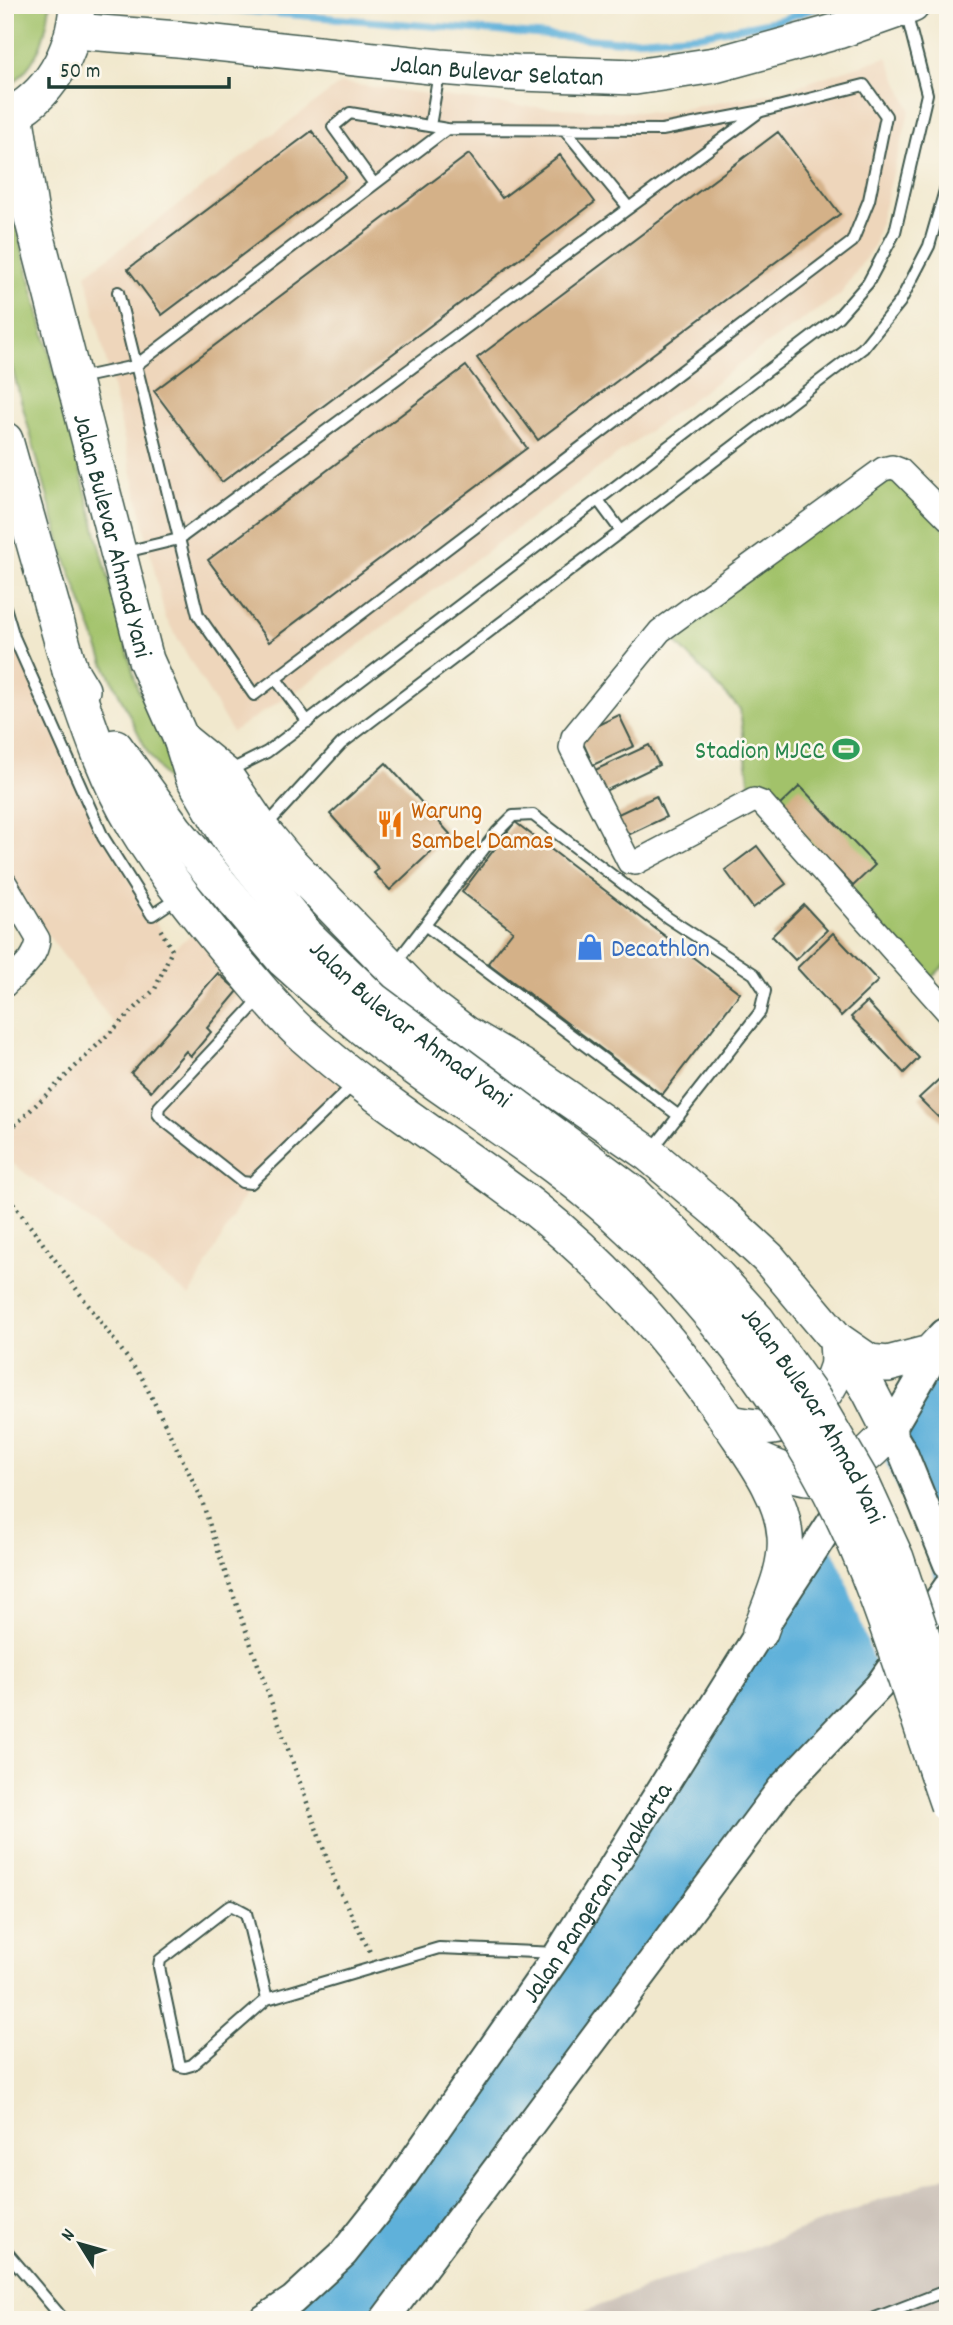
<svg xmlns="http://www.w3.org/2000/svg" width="953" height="2325" viewBox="0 0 953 2325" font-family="Dekko,sans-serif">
<rect width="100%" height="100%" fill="#fbf7ec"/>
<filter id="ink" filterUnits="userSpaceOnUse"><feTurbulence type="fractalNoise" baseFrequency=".0143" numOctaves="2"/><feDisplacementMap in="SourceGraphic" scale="14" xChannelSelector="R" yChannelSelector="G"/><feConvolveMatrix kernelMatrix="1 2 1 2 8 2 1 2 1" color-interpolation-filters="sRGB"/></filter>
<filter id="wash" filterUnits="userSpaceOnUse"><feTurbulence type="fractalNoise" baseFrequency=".00686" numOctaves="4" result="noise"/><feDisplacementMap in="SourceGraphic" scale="28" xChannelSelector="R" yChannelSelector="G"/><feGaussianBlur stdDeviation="1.57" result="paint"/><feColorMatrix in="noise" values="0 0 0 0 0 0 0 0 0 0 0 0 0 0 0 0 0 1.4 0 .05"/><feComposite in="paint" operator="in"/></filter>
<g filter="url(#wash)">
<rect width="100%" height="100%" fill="#f1e8cd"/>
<path fill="#eed6bb" d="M 887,57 L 910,109 L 874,246 L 840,295 L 767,344 L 304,686 L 232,732 L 165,617 L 86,274 L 341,83 L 520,106 L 659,113 L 778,92 Z
M 5,607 L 103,837 L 172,949 L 205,925 L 358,1080 L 251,1183 L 190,1296 L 5,1158 L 5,1135 L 116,1027 L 5,877 Z"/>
<path fill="#ccc2b9" d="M 948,2175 L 948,2320 L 561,2320 Z"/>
<path fill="#a2c26a" stroke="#60804f" stroke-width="2" d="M 5,5 L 50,5 C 45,43 36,66 5,90 Z
M 5,207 L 13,214 L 137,687 L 173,764 L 200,814 L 194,821 L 147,751 L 104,663 L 62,549 L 5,342 Z
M 890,473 L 948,532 L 948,962 L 931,978 L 750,789 L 740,709 L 665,631 Z"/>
<path fill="#5eb1da" stroke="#3e7787" stroke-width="2" d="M 948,1334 L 948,1587 L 781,1789 L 384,2320 L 263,2320 L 392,2192 Z"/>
<path fill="#f1e8cd" d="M 878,1445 L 926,1552 L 943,1599 L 883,1687 L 843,1572 L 825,1534 Z"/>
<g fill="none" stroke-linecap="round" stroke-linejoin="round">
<path stroke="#5eb1da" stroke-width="7" d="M 170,5 L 617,41 L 701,35 L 779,20 L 826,5"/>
</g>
<g id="blocks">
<path fill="#d4b188" d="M 312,131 L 346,177 L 162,315 L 128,269 Z
M 778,132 L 840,214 L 538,440 L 477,358 Z
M 469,154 L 502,198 L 560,155 L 595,202 L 222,482 L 154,391 Z
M 466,366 L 527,448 L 269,642 L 208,560 Z
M 619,715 L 634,746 L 593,765 L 579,734 Z
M 649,745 L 659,765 L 603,792 L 593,771 Z
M 386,763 L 450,834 L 390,890 L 374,873 L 379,869 L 330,814 Z
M 800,786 L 875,865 L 853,886 L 778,807 Z
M 656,796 L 666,817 L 624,837 L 614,816 Z
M 515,822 L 740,993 L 662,1095 L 488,963 L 513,931 L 462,892 Z
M 757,846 L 786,884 L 753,908 L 725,870 Z
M 804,905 L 827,930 L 795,960 L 772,936 Z
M 833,933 L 878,981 L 841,1016 L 797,968 Z
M 218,973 L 238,991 L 207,1028 L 211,1032 L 191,1056 L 186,1051 L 151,1091 L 131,1073 Z
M 867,1002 L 919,1058 L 904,1073 L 851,1017 Z
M 948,1071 L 948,1122 L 945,1124 L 919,1098 Z"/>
</g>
</g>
<g filter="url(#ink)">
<use href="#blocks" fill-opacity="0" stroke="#3e574b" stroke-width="2"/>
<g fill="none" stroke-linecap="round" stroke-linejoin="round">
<defs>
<path id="service" d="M 430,126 L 439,73
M 565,130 L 629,208
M 118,292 L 198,615 L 254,695 L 852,242 L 869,200 L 886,116 L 864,85 L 762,111 L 662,130 L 447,129 L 350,113 L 333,127 L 374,184
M 79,378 L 135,366 L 447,129
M 598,500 L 621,531
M 121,553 L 179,539 L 758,113
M 5,607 L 14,637 L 103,837 L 152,915 L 179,897
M 276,679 L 308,722
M 229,771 L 267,752 L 838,317 L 868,283 L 895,232 L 927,94 L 906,12
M 267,825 L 341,744 L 863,348 L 900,302 L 929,246 L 948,180
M 426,926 L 679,1116
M 394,965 L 497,832 L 513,816 L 533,815 L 668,918 L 754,974 L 765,991 L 760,1012 L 651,1151
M 260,999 L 159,1107 L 158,1114 L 162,1119 L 242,1182 L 251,1183 L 355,1083
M 267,1999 L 246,1913 L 231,1905 L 160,1960 L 159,1967 L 180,2066 L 185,2067 L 192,2065 L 267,1999 L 439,1948 L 557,1953
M 5,2250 L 64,2320
M 870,2320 L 948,2290"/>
<path id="minor" d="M 948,518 L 900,470 L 892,467 L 883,469 L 660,631 L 573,737 L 571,748 L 629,862 L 635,863 L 754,800 L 762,803 L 948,1012
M 5,883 L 38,939 C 37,959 18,972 5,985"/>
<g id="tertiary">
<path d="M 890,1431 L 903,1453 L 948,1564"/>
<path d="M 881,1446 L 944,1339"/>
<path id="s1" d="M 263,2320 L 293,2300 L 343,2254 L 392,2192 L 559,1953 L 760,1632 L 850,1494"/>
<path d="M 384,2320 L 781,1789 L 879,1686 L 948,1587"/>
</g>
<g id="primary">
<path id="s2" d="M 74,31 L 178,39 L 440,67 L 520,73 L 635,77 L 715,65 L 838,31 L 912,5"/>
<path id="s3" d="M 15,113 L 31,214 L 146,660 L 181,739 L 193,777 L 230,840 L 307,936"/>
<path d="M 5,117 C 50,98 74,51 77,5"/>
<path d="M 5,440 L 70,670 L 82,690"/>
<path d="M 70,670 C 88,723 105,777 135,826 C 165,876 202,921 240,966 C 260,989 280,1015 303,1035 C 374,1099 458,1149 534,1208 C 611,1269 675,1344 731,1425 C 753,1458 782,1495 785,1536 C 788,1568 770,1603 760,1632"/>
<path d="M 181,739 L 224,774 L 262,830 L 286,859 L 429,1006 L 466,1034 L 521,1066 L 649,1154 L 717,1211 L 768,1258 L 837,1340 L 869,1390 L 890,1431 C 871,1454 840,1482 807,1477 C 790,1475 771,1465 755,1459"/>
<path d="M 115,747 L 175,830 L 284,960"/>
<path d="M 840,1342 L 869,1362 L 888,1364 L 930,1353 L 946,1336"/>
<path d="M 729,1423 C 743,1425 759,1429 773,1427 C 801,1423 829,1396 837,1367 C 839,1359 837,1348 837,1340"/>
</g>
</defs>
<use href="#service" stroke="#3e574b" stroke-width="14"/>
<use href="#minor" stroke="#3e574b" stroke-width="26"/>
<use href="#tertiary" stroke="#3e574b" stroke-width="32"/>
<use href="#primary" stroke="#3e574b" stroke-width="38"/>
<path stroke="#3e574b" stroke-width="4.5" stroke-dasharray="2 5" stroke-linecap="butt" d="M 5,1135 L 155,989 L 172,950 L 159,927
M 5,1192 L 142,1378 L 200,1495 L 224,1569 L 336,1884 L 370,1952"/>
<use href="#service" stroke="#fff" stroke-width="10"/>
<use href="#minor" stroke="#fff" stroke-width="23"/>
<use href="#tertiary" stroke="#fff" stroke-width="28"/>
<use href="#primary" stroke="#fff" stroke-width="35"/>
<defs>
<g id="primary-bridge">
<path id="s4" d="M 307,936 L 373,1000 L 634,1194 L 715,1274 L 757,1320 L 814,1400 L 859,1477 L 896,1558 L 948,1713"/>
<path d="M 284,960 C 322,995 361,1028 403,1059 C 479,1115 562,1164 630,1229 C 731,1325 817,1444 868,1574 C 898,1650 921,1728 948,1805"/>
</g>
</defs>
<use href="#primary-bridge" stroke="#3e574b" stroke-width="38" stroke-linecap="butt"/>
<use href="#primary-bridge" stroke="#fff" stroke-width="35"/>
</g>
</g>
<defs>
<symbol id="stadium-bare" viewBox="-9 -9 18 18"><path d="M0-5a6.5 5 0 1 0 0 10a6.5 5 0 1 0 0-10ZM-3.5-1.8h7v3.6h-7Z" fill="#2e9e5b" stroke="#fbf7ec" stroke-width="2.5" paint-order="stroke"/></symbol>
<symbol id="restaurant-bare" viewBox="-9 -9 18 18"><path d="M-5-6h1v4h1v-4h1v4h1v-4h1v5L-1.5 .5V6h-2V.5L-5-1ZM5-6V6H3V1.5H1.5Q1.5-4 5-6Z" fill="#e8710a" stroke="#fbf7ec" stroke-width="2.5" paint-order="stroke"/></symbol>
<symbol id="shop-bare" viewBox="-9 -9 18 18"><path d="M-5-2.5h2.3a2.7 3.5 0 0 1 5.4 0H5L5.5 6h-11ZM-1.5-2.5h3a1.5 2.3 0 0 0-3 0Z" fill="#3f7fe0" stroke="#fbf7ec" stroke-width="2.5" paint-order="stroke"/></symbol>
</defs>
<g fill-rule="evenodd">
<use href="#stadium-bare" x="827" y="730" width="38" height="38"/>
<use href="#restaurant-bare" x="371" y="805" width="38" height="38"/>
<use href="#shop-bare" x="571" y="928" width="38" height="38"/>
</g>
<g text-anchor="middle" stroke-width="5" stroke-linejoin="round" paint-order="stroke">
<g font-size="26" fill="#1f3d34" stroke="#fbf7ec">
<text dy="9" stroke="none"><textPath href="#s2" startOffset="425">Jalan Bulevar Selatan</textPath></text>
<text dy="9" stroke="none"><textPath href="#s3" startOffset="434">Jalan Bulevar Ahmad Yani</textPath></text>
<text dy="9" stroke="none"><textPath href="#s4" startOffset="136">Jalan Bulevar Ahmad Yani</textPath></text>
<text dy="9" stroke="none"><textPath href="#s4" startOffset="704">Jalan Bulevar Ahmad Yani</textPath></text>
<text dy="9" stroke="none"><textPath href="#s1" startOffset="546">Jalan Pangeran Jayakarta</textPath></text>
</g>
<g font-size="26" fill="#27864d" stroke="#fbf7ec" text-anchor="end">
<text x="825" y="758">Stadion MJCC</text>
</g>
<g font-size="26" fill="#c56008" stroke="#fbf7ec" text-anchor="start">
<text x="411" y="818">Warung<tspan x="411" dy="30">Sambel Damas</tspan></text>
</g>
<g font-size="26" fill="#366cbe" stroke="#fbf7ec" text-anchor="start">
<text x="611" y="956">Decathlon</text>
</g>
</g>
<rect width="953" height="2325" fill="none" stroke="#fbf7ec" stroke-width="28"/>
<g transform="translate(80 2244) rotate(307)" stroke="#fbf7ec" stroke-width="5" paint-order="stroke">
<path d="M0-5L12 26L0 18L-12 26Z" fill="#1f3d34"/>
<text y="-10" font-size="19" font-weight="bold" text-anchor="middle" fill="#1f3d34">N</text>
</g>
<path d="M49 77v10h180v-10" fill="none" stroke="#1f3d34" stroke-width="3.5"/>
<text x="60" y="77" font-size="21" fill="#1f3d34" stroke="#fbf7ec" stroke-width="5" paint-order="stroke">50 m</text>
</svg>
